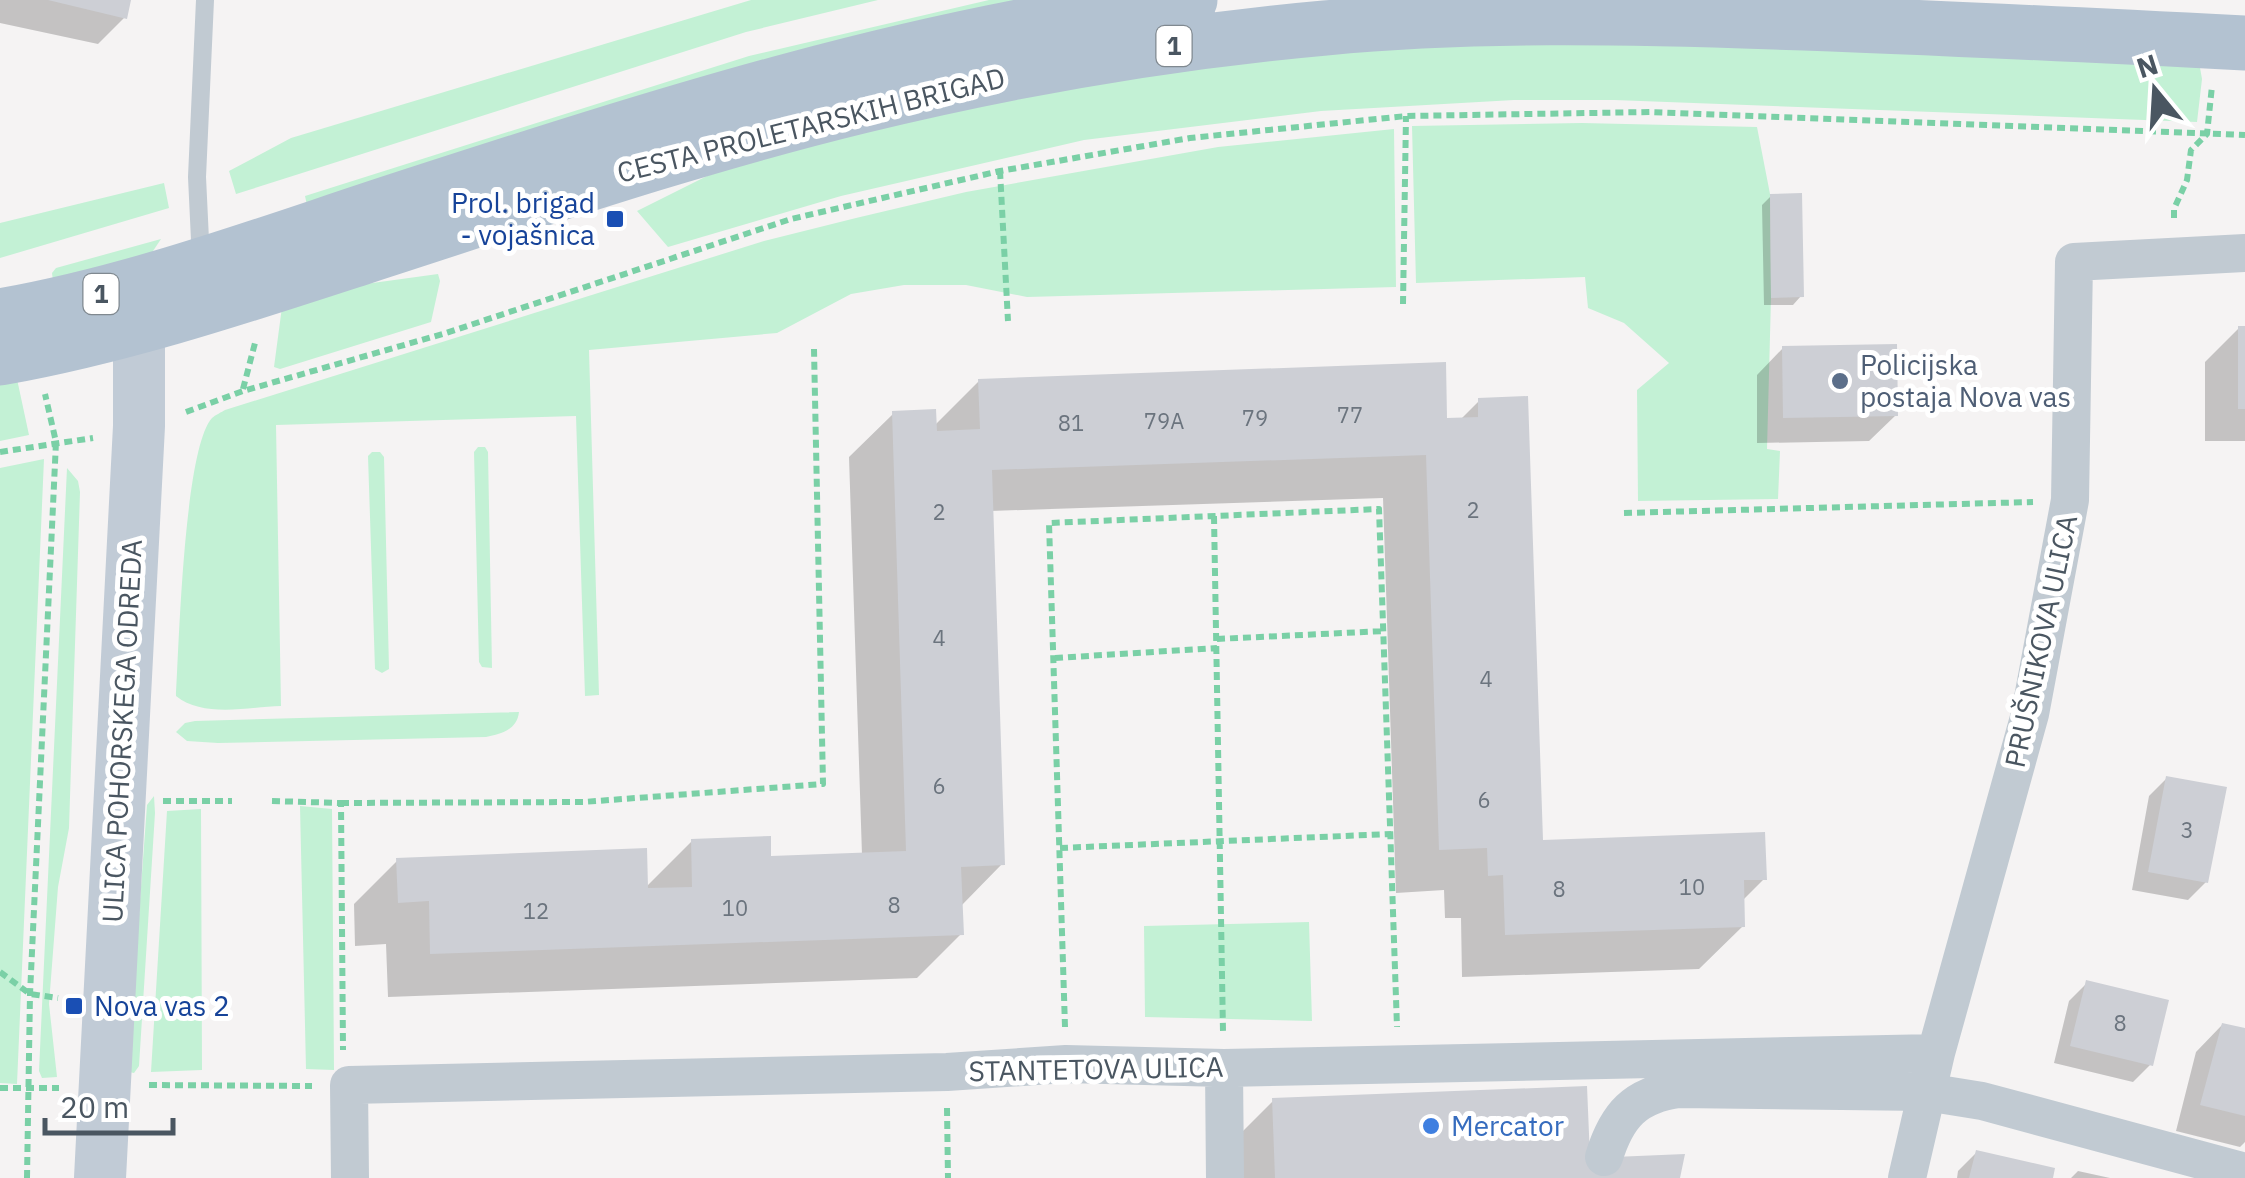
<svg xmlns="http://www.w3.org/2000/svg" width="2245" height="1178" viewBox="0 0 2245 1178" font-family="'IBM Plex Sans',sans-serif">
<rect width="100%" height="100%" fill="#f5f3f3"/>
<path fill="#c3f1d5" d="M 751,0 L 878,0 L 746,32 L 236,194 L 229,171 L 291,138 Z
M 989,0 L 1058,0 L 308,210 L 305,196 L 749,56 Z
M 1587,36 L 2199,62 L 2202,79 L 2197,122 L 1614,100 L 1514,100 L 1321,111 L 1084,140 L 841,196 L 668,247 L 637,211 L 743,158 L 863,127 L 1197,63 Z
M 1582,123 L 1757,127 L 1770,194 L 1771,298 L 1767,449 L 1780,451 L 1778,499 L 1638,501 L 1637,390 L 1669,363 L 1624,323 L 1588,308 L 1585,277 L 1416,283 L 1412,126 Z
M 1394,129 L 1396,287 L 1027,297 L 966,285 L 904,285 L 851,294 L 777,333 L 589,350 L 599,695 L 585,696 L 576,416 L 276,425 L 281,706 C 248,707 203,718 176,696 C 179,646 184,449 212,418 C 215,415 222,412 225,410 L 764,241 L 856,218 L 966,192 L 1218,147 Z
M 164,183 L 169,208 L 0,258 L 0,223 Z
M 161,239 L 151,254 L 53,281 L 52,273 L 56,268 Z
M 438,274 L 440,281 L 431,322 L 280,369 L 274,367 L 282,307 L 336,288 Z
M 17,379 L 29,435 L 0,441 L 0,380 Z
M 478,447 L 485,447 L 488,452 L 492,668 L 482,667 L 479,662 L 474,452 Z
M 372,452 L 380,452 L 384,457 L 389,669 L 382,673 L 375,669 L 368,456 Z
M 44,459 L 17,1084 L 0,1083 L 0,468 Z
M 67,468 L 78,481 L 80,492 L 69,828 L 58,887 L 49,1004 L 57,1077 L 42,1078 L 39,1071 Z
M 519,712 C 517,730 501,734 486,737 L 218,743 L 187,741 L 176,732 L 185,723 L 195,721 Z
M 154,796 L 155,813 L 139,1066 L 134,1073 L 129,1072 L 129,1051 L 147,805 Z
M 300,806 L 332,809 L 334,1070 L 306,1069 Z
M 201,809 L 202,1070 L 151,1072 L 167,811 Z
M 1309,922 L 1312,1021 L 1145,1017 L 1144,926 Z"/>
<path fill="#0003" d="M 0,0 L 128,0 L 125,17 L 98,44 L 0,23 Z
M 1771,196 L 1801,296 L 1793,305 L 1764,305 L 1762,205 Z
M 2239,328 L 2245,328 L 2245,441 L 2205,441 L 2205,362 Z
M 1783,348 L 1896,415 L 1869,441 L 1757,443 L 1757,375 Z
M 979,381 L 1445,421 L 1460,420 L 1479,401 L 1540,843 L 1764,879 L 1742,901 L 1743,926 L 1699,969 L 1462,977 L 1461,918 L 1445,918 L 1444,890 L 1396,893 L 1383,498 L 990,511 L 1002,864 L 960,907 L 961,934 L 917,978 L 388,997 L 386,944 L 355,946 L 354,904 L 398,860 L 646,887 L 692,841 L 769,858 L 862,855 L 849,457 L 893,414 L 934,426 Z
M 2167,778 L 2206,882 L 2188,900 L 2132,890 L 2149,796 Z
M 2087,983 L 2151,1064 L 2133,1082 L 2054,1063 L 2069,1001 Z
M 2222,1025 L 2245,1031 L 2245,1142 L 2240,1147 L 2176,1131 L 2196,1052 Z
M 1273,1101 L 1587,1161 L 1677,1178 L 1241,1178 L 1240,1134 Z
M 1976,1153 L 2050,1178 L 1957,1178 L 1958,1171 Z
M 2078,1171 L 2110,1178 L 2071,1178 Z"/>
<path fill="#cdcfd5" d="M 48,0 L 131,0 L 127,19 Z
M 1802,193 L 1804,297 L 1771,298 L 1770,194 Z
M 2238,326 L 2245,326 L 2245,409 L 2238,409 Z
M 1897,344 L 1898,416 L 1783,418 L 1782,346 Z
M 1446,362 L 1447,418 L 1478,417 L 1478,398 L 1528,396 L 1543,840 L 1765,832 L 1767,880 L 1744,880 L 1745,927 L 1505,935 L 1503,875 L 1488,876 L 1487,848 L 1439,850 L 1426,455 L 992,470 L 1005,865 L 961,867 L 964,935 L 430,954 L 429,901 L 398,903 L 396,858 L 647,848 L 648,888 L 692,887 L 691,839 L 771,836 L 771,856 L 906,851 L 892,411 L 936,409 L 937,431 L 980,429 L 978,379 Z
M 2166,776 L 2227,787 L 2208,883 L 2148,872 Z
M 2086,980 L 2169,1000 L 2153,1066 L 2070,1046 Z
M 2222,1023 L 2245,1028 L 2245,1116 L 2200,1105 Z
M 1587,1086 L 1590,1158 L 1685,1154 L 1680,1178 L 1275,1178 L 1272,1098 Z
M 1976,1150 L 2055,1168 L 2053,1178 L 1969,1178 Z"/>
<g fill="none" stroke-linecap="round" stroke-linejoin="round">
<path stroke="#7ad0a6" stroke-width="6" stroke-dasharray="8 5" stroke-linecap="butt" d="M 1000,171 L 1008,321
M 2174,218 L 2174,209 L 2187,180 L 2191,150 L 2207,134 L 2212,86
M 1403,304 L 1406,116
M 243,389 L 255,343
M 186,412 L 243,391 L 446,333 L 791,219 L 1000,171 L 1190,138 L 1406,116 L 1651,112 L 2245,135
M 0,452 L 93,438
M 1624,513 L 2033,502
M 1214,516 L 1223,1032
M 1217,639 L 1384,631
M 1055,658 L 1217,648
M 163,801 L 232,801
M 272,801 L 341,803 L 343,1050
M 341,803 L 583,802 L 823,784 L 814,349
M 1060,848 L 1391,834
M 0,972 L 30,994 L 58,998
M 1065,1027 L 1049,523 L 1379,509 L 1397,1027
M 149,1085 L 312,1086
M 0,1088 L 59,1088
M 947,1108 L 948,1178
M 27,1178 L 30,994 L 56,442 L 45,394"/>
<path stroke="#c1cad2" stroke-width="18" d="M 201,261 L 197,177 L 205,0"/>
<path stroke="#c1cad2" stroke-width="38" d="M 1224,1068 L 1225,1178
M 1604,1157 C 1617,1115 1635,1095 1679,1089 L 1926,1092 L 1982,1101 L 2245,1172
M 350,1178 L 349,1085 L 947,1072 L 1066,1064 L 1224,1068 L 1936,1053
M 1907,1178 L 1936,1053 L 2030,714 L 2070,500 L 2074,262 L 2245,253"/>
<path stroke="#c1cbd6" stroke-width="52" d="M 100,1178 L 139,426 L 139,285"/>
<path stroke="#b3c2d1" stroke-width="55" d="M 0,316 C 137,292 267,243 399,200 C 658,116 919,32 1190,0
M 0,358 C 124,336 246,295 366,256 C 530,203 693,147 861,106 C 1013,69 1169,42 1325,28 C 1475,14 1624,17 1774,22 C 1931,27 2088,35 2245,43"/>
</g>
<g fill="#1a4fb4" stroke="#fff" stroke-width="4">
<rect x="605" y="209" width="20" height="20" rx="5"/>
<rect x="64" y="996" width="20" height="20" rx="5"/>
</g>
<circle fill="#5c6f8a" stroke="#fff" stroke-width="4" cx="1840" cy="381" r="10"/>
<circle fill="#3f7fe0" stroke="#fff" stroke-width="4" cx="1431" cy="1126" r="10"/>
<g text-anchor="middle" stroke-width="10" stroke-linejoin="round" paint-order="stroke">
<g font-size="22" fill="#6b747e">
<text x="1350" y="423">77</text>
<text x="1255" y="426">79</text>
<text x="1164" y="429">79A</text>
<text x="1071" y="431">81</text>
<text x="1473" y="518">2</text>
<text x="939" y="520">2</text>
<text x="939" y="646">4</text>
<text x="1486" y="687">4</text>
<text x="939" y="794">6</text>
<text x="1484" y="808">6</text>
<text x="2187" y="838">3</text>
<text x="1692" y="895">10</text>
<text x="1559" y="897">8</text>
<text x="894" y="913">8</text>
<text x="735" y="916">10</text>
<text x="536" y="919">12</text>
<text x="2120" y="1031">8</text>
</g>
<g fill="#fff" stroke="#808990" stroke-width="2.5">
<rect x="1156.5" y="26" width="35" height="40" rx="8"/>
<rect x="83.5" y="274" width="35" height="40" rx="8"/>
</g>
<g font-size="25" font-weight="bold" fill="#4a5661">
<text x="1174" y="55">1</text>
<text x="101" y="303">1</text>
</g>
<g font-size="28" fill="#4a5661" stroke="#fff">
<text transform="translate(811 125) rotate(-14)" y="10">CESTA PROLETARSKIH BRIGAD</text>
<text transform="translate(2041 641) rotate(-78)" y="10">PRUŠNIKOVA ULICA</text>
<text transform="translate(122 731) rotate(-87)" y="10">ULICA POHORSKEGA ODREDA</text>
<text transform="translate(1096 1069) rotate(-1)" y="10">STANTETOVA ULICA</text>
</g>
<g font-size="28" fill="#164399" stroke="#fff" text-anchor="end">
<text x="595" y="213">Prol. brigad<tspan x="595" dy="32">- vojašnica</tspan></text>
<text x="94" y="1016" text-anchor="start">Nova vas 2</text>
</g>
<g font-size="28" fill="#4e5e75" stroke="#fff" text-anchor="start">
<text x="1860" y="375">Policijska<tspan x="1860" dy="32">postaja Nova vas</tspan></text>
</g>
<g font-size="28" fill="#366cbe" stroke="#fff" text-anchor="start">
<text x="1451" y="1136">Mercator</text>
</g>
</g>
<g transform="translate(2155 90) rotate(342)" stroke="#ffffff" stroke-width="8" paint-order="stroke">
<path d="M0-8L18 38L0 25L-18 38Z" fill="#4a5661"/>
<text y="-15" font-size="28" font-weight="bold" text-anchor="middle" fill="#4a5661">N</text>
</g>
<path d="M45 1118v15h128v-15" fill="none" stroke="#4a5661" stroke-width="5"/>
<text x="60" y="1118" font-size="30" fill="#4a5661" stroke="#ffffff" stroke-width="8" paint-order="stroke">20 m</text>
</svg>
